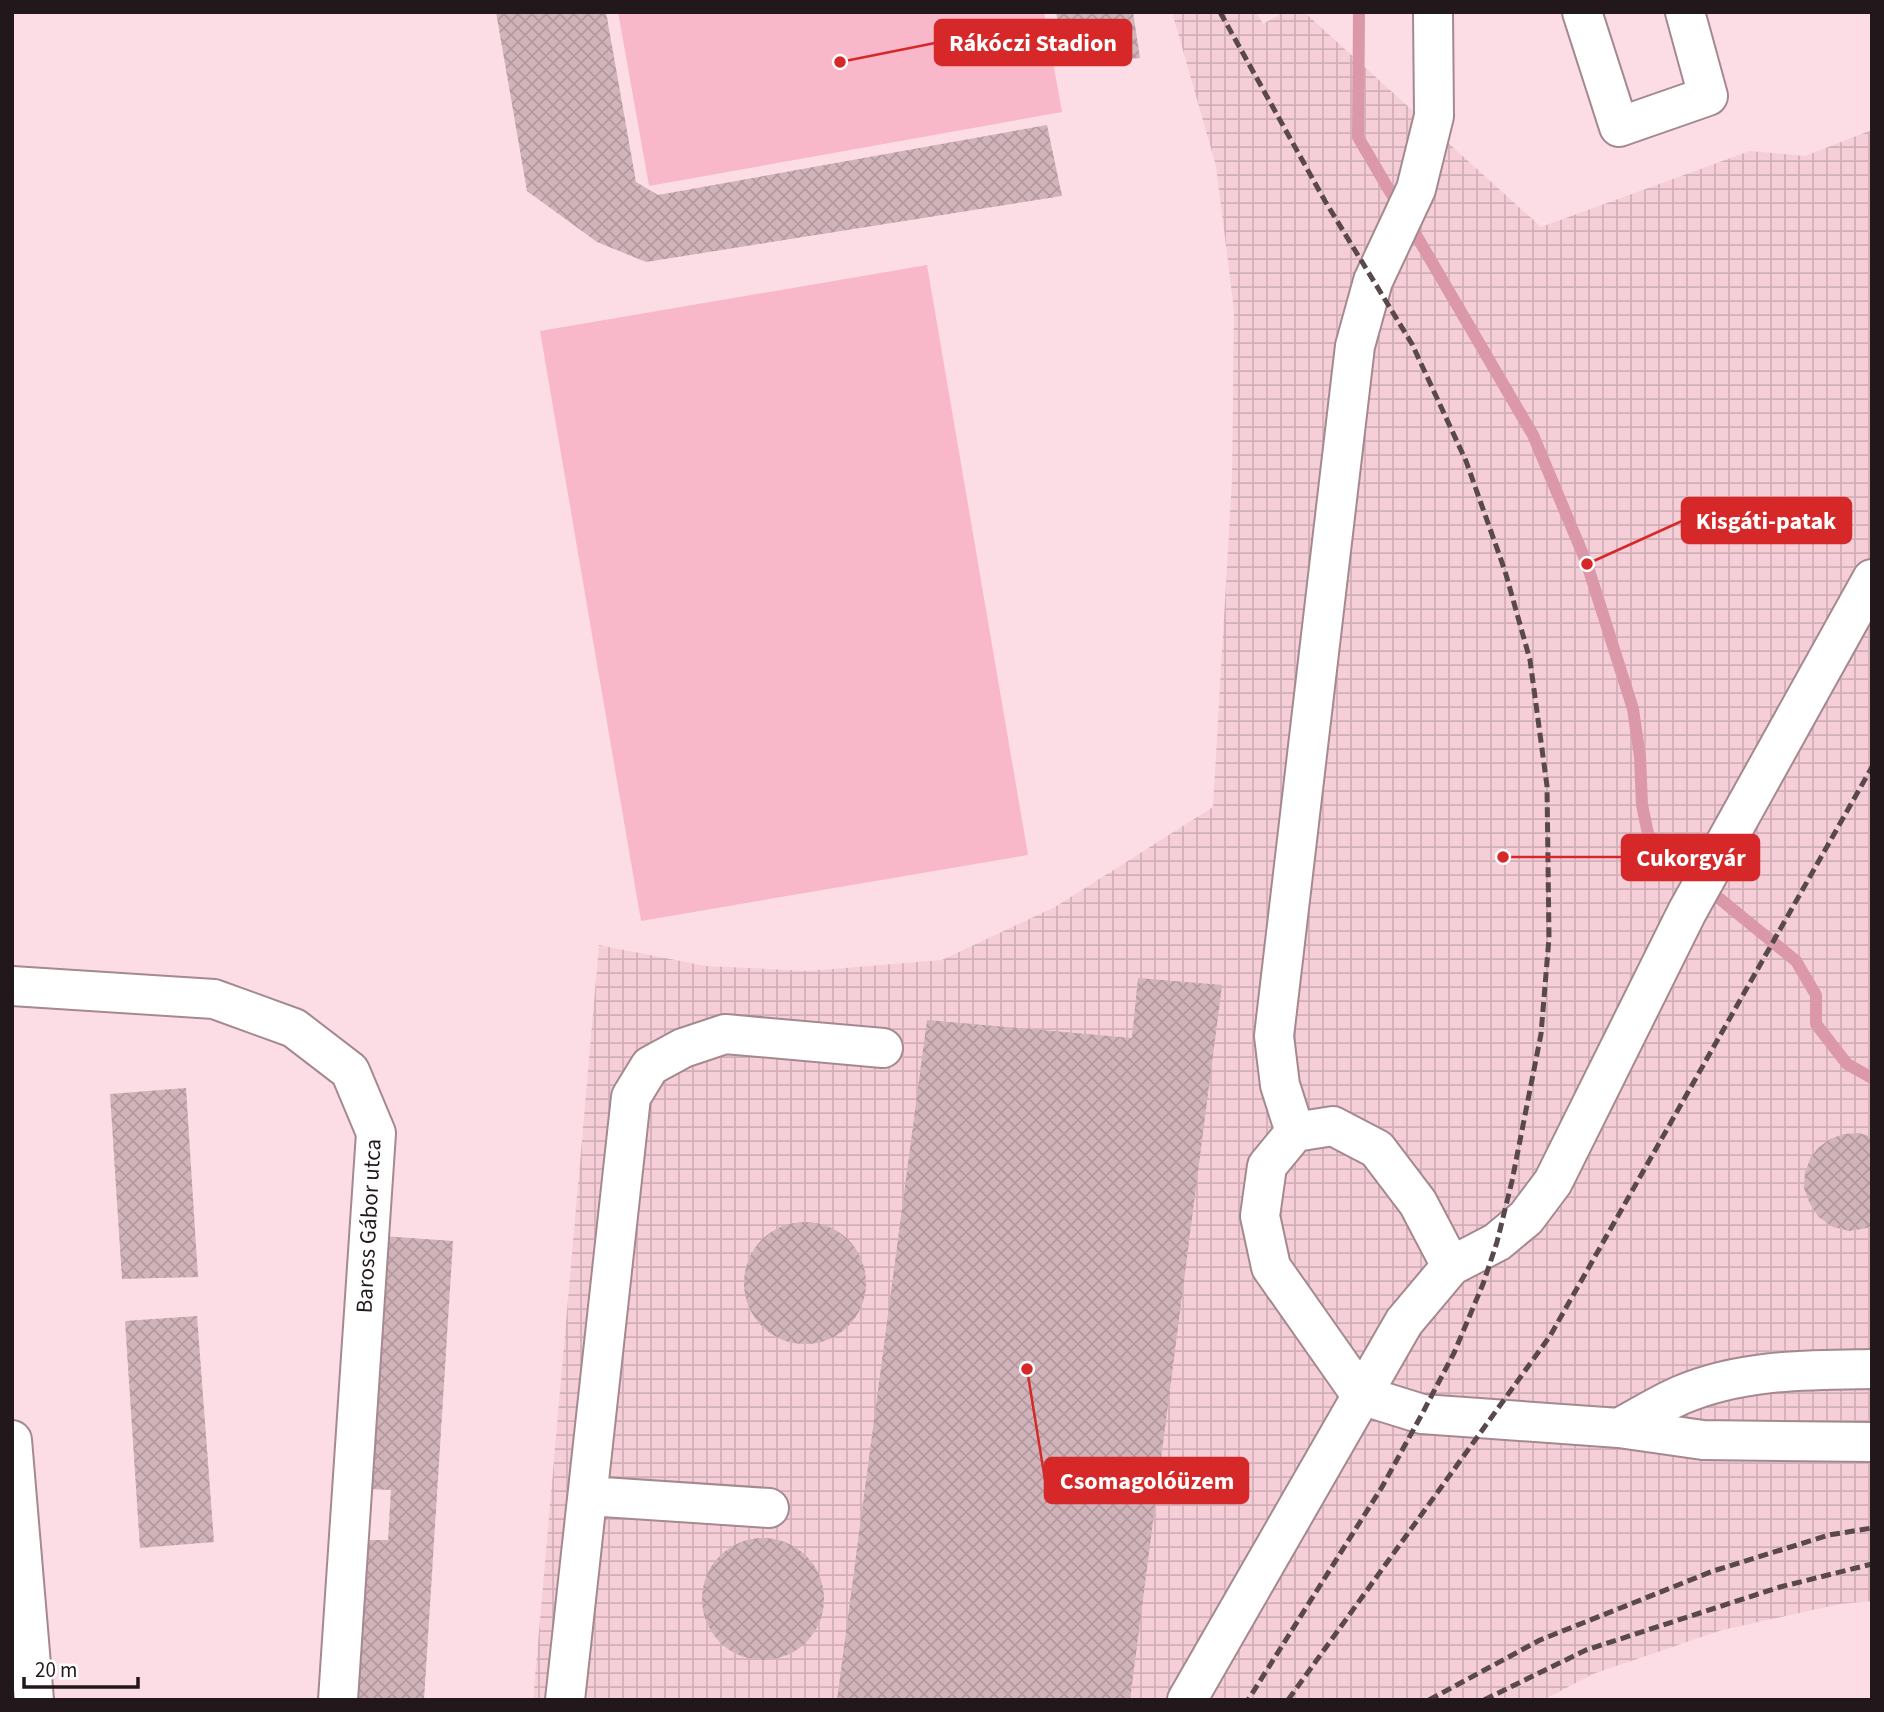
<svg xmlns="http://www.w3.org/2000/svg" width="1884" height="1712" viewBox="0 0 1884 1712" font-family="'Source Sans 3',sans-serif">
<defs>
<pattern id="industrial-grid" width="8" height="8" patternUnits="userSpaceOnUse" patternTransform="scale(1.75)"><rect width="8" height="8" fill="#f5ced7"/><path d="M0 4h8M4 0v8" fill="none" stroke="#d2b0b8"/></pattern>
<pattern id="building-cross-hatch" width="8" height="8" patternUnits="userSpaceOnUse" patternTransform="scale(1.75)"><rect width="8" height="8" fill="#d1b3ba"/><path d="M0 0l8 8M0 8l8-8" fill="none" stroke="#b3999f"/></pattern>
</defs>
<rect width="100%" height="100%" fill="#fddde5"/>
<path fill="url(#industrial-grid)" d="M 1172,12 L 1256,12 L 1263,24 L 1284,12 L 1304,12 L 1541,227 L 1750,151 L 1805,156 L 1872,130 L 1872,1601 L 1840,1604 L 1722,1630 L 1593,1674 L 1543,1700 L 533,1700 L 599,945 L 706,966 L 808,971 L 942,960 L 1055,907 L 1213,807 L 1232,480 L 1234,310 L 1216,166 Z"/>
<path fill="#f8b8c9" d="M 618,12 L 1044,12 L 1062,112 L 649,186 Z
M 927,265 L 1028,855 L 641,921 L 540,331 Z"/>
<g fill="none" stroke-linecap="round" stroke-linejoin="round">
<path stroke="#da98a9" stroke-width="12" d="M 1359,12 L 1358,137 L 1399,207
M 1409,223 L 1533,435 L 1587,564 L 1633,709 L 1640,757 L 1642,805 L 1648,834 L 1675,869 L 1720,899 L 1796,961 L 1816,995 L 1816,1024 L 1847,1064 L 1872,1078"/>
</g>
<path fill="url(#building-cross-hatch)" d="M 496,12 L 606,12 L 636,182 L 658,195 L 1047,125 L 1062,196 L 646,262 L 597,242 L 527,191 Z
M 1056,12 L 1133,12 L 1140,58 L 1065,64 Z
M 1138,978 L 1222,985 L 1130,1700 L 837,1700 L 927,1020 L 1132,1038 Z
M 186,1088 L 198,1277 L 122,1279 L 110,1094 Z
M 1859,1133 L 1872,1137 L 1872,1227 L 1850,1231 L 1833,1227 L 1819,1217 L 1810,1204 L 1804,1188 L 1805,1173 L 1810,1159 L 1818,1148 L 1830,1139 L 1844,1134 Z
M744 1283a61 61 0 1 1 122 0a61 61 0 1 1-122 0Z
M 383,1236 L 453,1241 L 424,1700 L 353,1700 L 364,1540 L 388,1540 L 391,1490 L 367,1489 Z
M 197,1316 L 214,1542 L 140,1548 L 125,1321 Z
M702 1599a61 61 0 1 1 122 0a61 61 0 1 1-122 0Z"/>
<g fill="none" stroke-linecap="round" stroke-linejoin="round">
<defs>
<path id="minor" d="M 1582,12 L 1619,127 L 1708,96 L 1685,12
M 12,986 L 214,999 L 294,1028 L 350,1071 L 376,1133 L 338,1700
M 1295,1132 L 1280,1085 L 1274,1036 L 1355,346 L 1373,281 L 1416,189 L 1434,116 L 1433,12
M 1451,1266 L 1418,1203 L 1377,1149 L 1333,1126 L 1295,1132 L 1267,1166 L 1260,1216 L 1271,1267 L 1361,1395 L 1422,1414 L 1619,1428 L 1703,1440 L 1872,1442
M 1619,1428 C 1640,1417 1660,1404 1681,1395 C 1742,1369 1807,1370 1872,1369
M 12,1440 L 34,1700
M 588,1496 L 769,1508
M 565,1700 L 631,1097 L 650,1066 L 683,1048 L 725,1034 L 883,1048
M 1187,1700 L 1404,1322 L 1451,1266 L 1497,1242 L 1526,1218 L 1553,1182 L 1687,912 L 1872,579"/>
</defs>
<use href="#minor" stroke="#a58990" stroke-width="42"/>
<use href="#minor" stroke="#fff" stroke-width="38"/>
<path stroke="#59494d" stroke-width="5" stroke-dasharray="10 5" stroke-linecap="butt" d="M 1220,12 L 1325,201 L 1412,344 L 1466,461 L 1505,571 L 1530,660 L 1547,786 L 1549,938 L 1541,1034 L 1512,1181 L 1497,1242 L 1483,1284 L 1454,1353 L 1422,1414 L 1382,1487 L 1248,1700
M 1288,1700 L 1550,1336 L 1872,767
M 1429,1700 L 1540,1640 L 1638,1601 L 1713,1571 L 1829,1535 L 1872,1528
M 1484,1700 L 1586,1650 L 1780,1587 L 1872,1564"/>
</g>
<g text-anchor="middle" stroke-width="5" stroke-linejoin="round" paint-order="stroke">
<g font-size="23" fill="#22171a" stroke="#fff">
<text transform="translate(368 1226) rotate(-87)" y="8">Baross Gábor utca</text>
</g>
</g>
<path fill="none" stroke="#d62828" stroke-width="2.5" d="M840 62L935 43M1587 564L1682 521M1503 857L1622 857M1027 1369L1045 1480"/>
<g fill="#d62828" stroke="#fff" stroke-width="2.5">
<circle cx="840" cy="62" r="7"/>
<circle cx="1587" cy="564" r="7"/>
<circle cx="1503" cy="857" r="7"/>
<circle cx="1027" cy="1369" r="7"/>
</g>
<g fill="#d62828" stroke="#d62828" stroke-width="2.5">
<rect x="935" y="20" width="196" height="45" rx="7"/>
<rect x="1682" y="498" width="169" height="45" rx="7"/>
<rect x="1622" y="835" width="137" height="45" rx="7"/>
<rect x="1045" y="1458" width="203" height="45" rx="7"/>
</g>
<g font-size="24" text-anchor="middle" font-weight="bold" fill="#fff">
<text x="1033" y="51">Rákóczi Stadion</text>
<text x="1766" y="529">Kisgáti-patak</text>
<text x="1691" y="866">Cukorgyár</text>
<text x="1147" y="1489">Csomagolóüzem</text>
</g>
<rect width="1884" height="1712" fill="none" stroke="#22171a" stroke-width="28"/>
<path d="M24 1677v10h114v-10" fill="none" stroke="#22171a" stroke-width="3.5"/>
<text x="35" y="1677" font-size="21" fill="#22171a" stroke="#ffffff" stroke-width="5" paint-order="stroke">20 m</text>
</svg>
